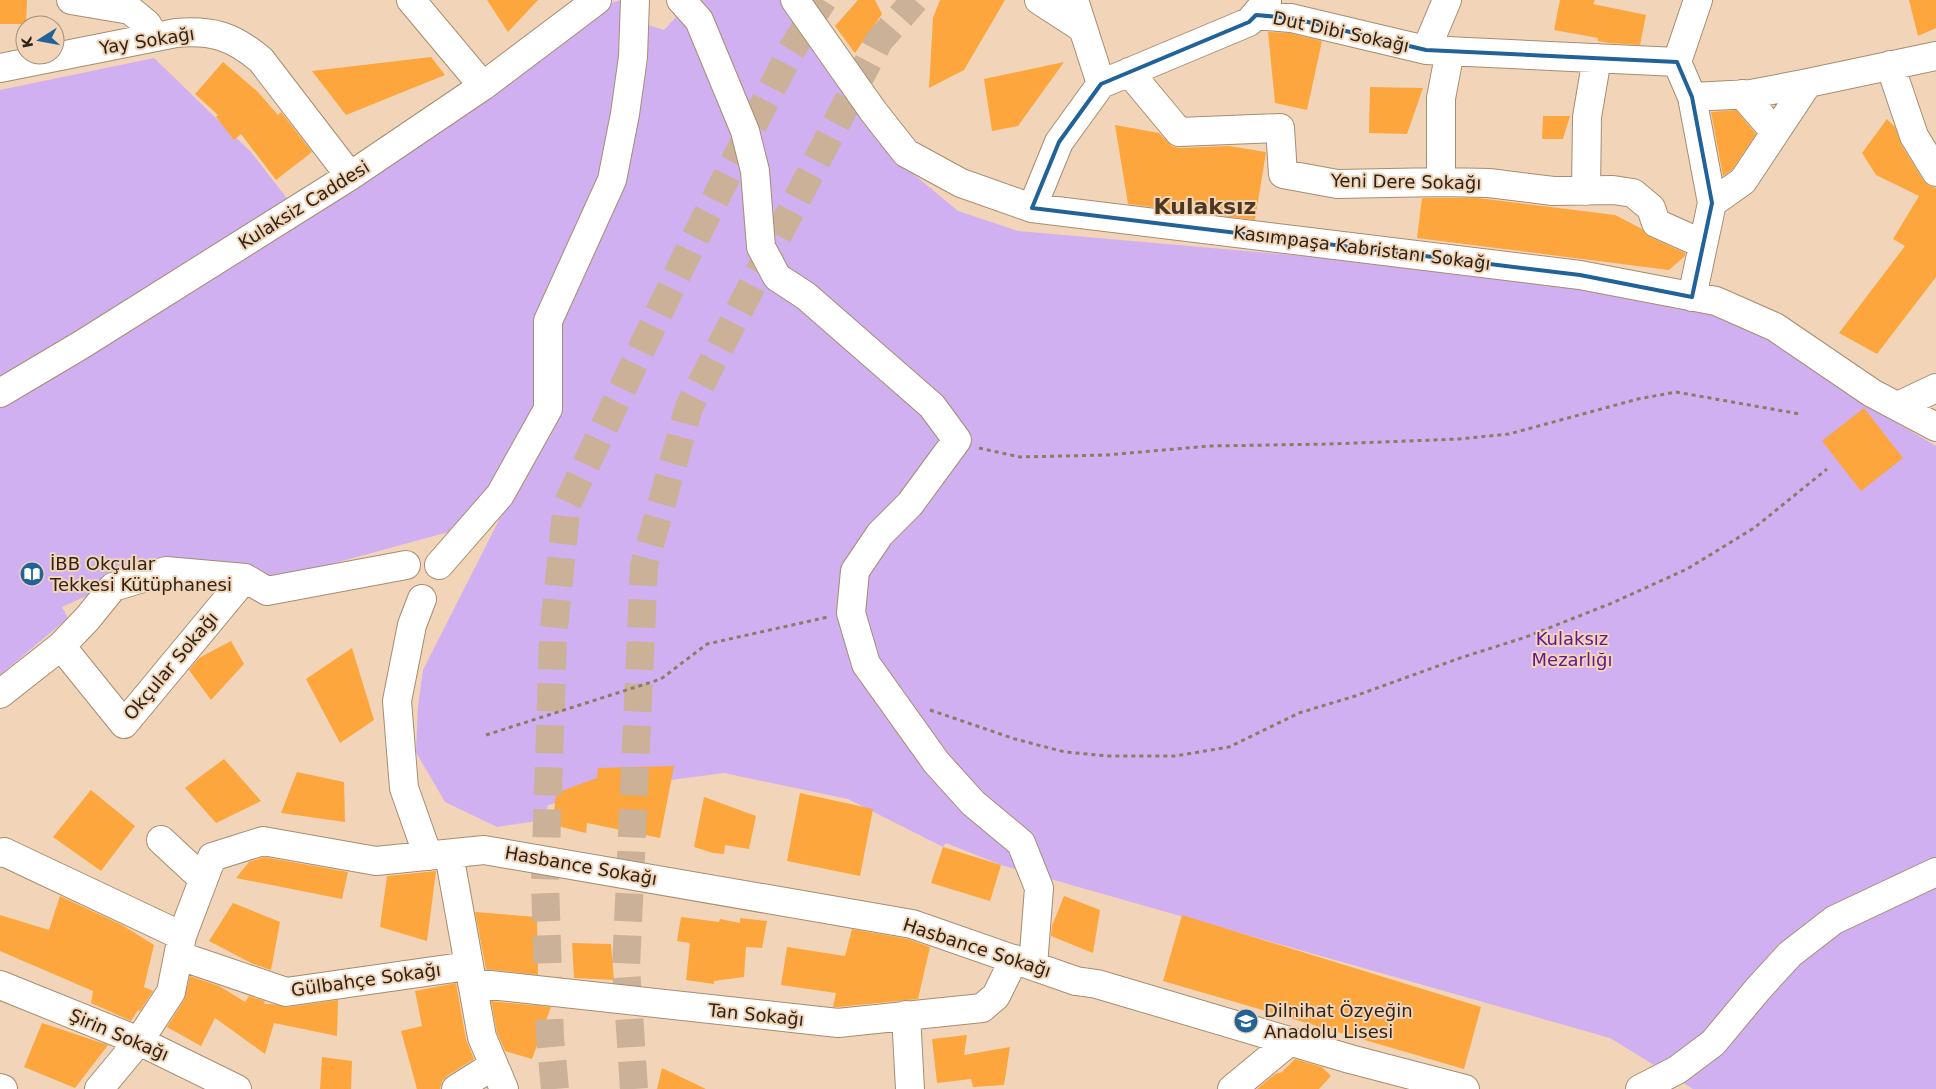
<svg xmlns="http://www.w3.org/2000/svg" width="1936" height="1089" viewBox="0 0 1936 1089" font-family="'DejaVu Sans',sans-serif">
<rect width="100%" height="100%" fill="#f2d5b8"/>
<path fill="#d0b0f0" d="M 621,0 L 631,5 L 645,24 L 664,30 L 692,0 L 783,0 L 899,162 L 958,211 L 1018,231 L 1578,280 L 1711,307 L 1776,344 L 1873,409 L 1936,446 L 1936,1089 L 1693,1089 L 1610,1038 L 1001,865 L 946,843 L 943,847 L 848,799 L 724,773 L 617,787 L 548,805 L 544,820 L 497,827 L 445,802 L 416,752 L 418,706 L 423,670 L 500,518 L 265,582 L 174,557 L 62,607 L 68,618 L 0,675 L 0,90 L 154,58 L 251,152 L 303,219 L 459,120 L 599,7 Z"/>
<path fill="#fca63d" d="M 0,0 L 27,0 L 26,24 L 0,24 Z
M 487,0 L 538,0 L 508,32 Z
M 858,0 L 875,0 L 882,14 L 855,53 L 835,26 Z
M 940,0 L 1005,0 L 964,70 L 929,88 L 933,18 Z
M 1560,0 L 1595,0 L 1593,4 L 1646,15 L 1640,45 L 1609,43 L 1598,41 L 1598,38 L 1554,30 Z
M 1909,0 L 1936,0 L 1936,28 L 1918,36 Z
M 1268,32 L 1289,33 L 1322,41 L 1307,110 L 1275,103 Z
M 431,57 L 445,75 L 346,115 L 312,71 Z
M 223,62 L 257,91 L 278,115 L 281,112 L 312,152 L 276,180 L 241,134 L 234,140 L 216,117 L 218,115 L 195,94 Z
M 1064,62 L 1018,126 L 992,131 L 984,79 Z
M 1370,87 L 1423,88 L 1407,134 L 1369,133 Z
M 1736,110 L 1756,134 L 1732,170 L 1723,176 L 1711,112 Z
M 1543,116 L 1570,116 L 1563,139 L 1542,139 Z
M 1887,119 L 1895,127 L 1901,144 L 1923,180 L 1928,185 L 1936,188 L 1936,277 L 1877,354 L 1839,333 L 1905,246 L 1893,239 L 1919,196 L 1876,175 L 1862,153 Z
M 1115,125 L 1159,133 L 1172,146 L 1179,148 L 1229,146 L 1266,152 L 1255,220 L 1128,204 Z
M 1422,198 L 1478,198 L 1615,215 L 1642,229 L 1650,237 L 1685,253 L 1685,256 L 1669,270 L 1417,238 Z
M 1864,408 L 1903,458 L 1861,491 L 1822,441 Z
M 231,641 L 244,664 L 211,700 L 189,670 L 199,658 Z
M 352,648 L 374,720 L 340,743 L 306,679 Z
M 224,759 L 261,801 L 216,823 L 185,788 Z
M 674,766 L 660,838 L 587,823 L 586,833 L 553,825 L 556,793 L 597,778 L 598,768 Z
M 297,772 L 344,782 L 345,822 L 281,813 Z
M 91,790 L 135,826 L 101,871 L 53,837 Z
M 800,793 L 873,809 L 860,876 L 787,861 Z
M 704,797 L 756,816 L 749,849 L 725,845 L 724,854 L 713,853 L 694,847 Z
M 943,847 L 1001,865 L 990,901 L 931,883 Z
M 264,857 L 348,872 L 342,899 L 236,878 L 249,862 Z
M 436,871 L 427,941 L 380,927 L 387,876 Z
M 60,896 L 122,925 L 154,945 L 144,987 L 153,991 L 140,1011 L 138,1010 L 131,1021 L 91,1003 L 93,991 L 0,951 L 0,915 L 49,930 Z
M 1064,896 L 1100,910 L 1093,953 L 1051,936 L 1052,926 Z
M 233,903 L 280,922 L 271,970 L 253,964 L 209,941 Z
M 475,912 L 537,917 L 538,975 L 486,969 Z
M 1182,915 L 1481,1007 L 1464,1069 L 1163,981 Z
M 681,917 L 719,922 L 720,919 L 740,923 L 740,918 L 767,921 L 762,948 L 746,947 L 744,977 L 714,981 L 714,984 L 686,980 L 690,943 L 677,941 Z
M 852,929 L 908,939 L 930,947 L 918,999 L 838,1007 L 833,1007 L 836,993 L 781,985 L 787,947 L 845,956 Z
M 572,943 L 611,944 L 614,980 L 574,978 Z
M 190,976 L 219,986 L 245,1002 L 249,996 L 265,1001 L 264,1004 L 272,1004 L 288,1007 L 338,1000 L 337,1036 L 274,1023 L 265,1054 L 215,1018 L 201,1046 L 167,1027 L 184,1000 Z
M 456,983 L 466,1039 L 474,1059 L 447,1076 L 442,1081 L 440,1089 L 417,1089 L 401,1031 L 422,1026 L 415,991 Z
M 491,1001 L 551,1007 L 532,1059 L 505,1051 L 497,1033 Z
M 42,1023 L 108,1045 L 75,1088 L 24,1067 Z
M 967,1035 L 964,1055 L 1010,1047 L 1004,1085 L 973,1087 L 971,1079 L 937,1083 L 932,1039 Z
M 322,1057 L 352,1061 L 351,1089 L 320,1089 Z
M 1295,1059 L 1322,1067 L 1331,1076 L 1319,1089 L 1257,1089 L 1275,1074 L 1282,1072 Z
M 662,1068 L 706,1089 L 657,1089 Z"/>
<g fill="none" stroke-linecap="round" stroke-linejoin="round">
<path stroke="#cbb198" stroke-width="28" stroke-dasharray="28 14" stroke-linecap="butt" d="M 555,1089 L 550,1037 L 545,882 L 553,637 L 567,504 L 690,248 L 791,51 L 823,0
M 634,1089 L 626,968 L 644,566 L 689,407 L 879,41 L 915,0"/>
<defs>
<path id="minor" d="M 71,0 L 130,10 L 147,24 L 154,37
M 411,0 L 483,86
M 681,0 L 699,20 L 745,131 L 755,171 L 761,247 L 777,277 L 806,296 L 932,406 L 957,440 L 910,504 L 880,534 L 855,571 L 851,613 L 866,664 L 936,762 L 973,803 L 1021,843 L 1039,888 L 1033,966
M 795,0 L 873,111 L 906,153 L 961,183 L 1032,208 L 1580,275 L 1716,301 L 1775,327 L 1872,393 L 1936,427
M 1039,0 L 1082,28
M 1074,0 L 1101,84
M 1256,15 L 1291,18 L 1426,50 L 1677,62
M 1426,50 L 1447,0
M 1890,65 L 1914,136 L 1936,172
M 0,68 L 176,33 C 212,30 233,36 261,60 L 350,176
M 1129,72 L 1179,132 L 1280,128 L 1283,174 L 1337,184 L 1441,182 L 1489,183 L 1553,191 L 1613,190 L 1633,193 L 1651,208 L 1656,223 L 1703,244
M 1742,94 L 1775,132
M 1692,97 L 1751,94 L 1808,83
M 1441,182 L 1441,98 L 1450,51
M 1586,191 L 1587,117 L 1597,58
M 1712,203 L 1743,181 L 1808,83 L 1936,56
M 1032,208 L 1059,142 L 1101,84 L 1249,22 L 1267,1
M 1692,297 L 1712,203 L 1692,97 L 1677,62 L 1698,0
M 0,393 L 81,345 L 350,176 L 483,86 L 597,0
M 1898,406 L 1936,388
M 439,565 L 500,495 L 548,409 L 548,321 L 612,180 L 625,114 L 633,57 L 635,0
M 422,599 L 412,625 L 397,701 L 404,788 L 428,856
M 61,646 L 124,724 L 245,578
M 0,694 L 61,646 L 87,619 L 113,587 L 166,571 L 245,578 L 267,591 L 406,565
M 161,840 L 203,879
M 0,853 L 4,852 L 182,936
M 449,854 L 482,1037 L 504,1089
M 180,956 L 286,992 L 468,966
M 472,983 L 838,1023 L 982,1008 L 996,996 L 1014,959
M 0,985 L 139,1041 L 237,1089
M 906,1015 L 910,1089
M 0,1088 L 3,1089
M 99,1089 L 139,1041 L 171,992 L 182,936 L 212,857 L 263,841 L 376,861 L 484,850 L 912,924 L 1076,981 L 1097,984 L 1350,1059 L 1465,1089
M 456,1089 L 494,1065
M 1232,1089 L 1289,1042
M 1640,1089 L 1677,1070 L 1713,1043 L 1758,989 L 1790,954 L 1834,920 L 1936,872"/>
</defs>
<use href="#minor" stroke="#a78c70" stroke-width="30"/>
<path stroke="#8e7a67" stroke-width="3" stroke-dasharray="4 4" stroke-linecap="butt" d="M 979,448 L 1020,457 L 1106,455 L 1210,446 L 1330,444 L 1459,439 L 1509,434 L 1638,399 L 1676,392 L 1800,414
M 930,710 L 1015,739 L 1065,752 L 1108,756 L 1175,756 L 1229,747 L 1299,713 L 1355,696 L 1460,658 L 1526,637 L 1612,603 L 1687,569 L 1754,528 L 1827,469
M 486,735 L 661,679 L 707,644 L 828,617"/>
<use href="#minor" stroke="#fff" stroke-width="28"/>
</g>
<path fill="none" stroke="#216398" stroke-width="4" stroke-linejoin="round" d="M 1256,15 L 1291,18 L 1426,50 L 1677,62 L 1692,97 L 1712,203 L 1692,297 L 1580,275 L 1032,208 L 1059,142 L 1101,84 L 1249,22 Z"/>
<defs>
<symbol id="library-disc" viewBox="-11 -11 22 22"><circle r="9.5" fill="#216398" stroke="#f2d5b8"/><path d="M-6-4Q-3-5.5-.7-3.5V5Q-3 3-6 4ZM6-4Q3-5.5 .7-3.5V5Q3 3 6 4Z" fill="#fff"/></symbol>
<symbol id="school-disc" viewBox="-11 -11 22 22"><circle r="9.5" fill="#216398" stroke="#f2d5b8"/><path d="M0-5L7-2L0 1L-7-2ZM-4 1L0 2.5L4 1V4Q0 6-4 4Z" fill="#fff"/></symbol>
</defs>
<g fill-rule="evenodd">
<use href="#library-disc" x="18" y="560" width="28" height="28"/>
<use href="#school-disc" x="1232" y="1007" width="28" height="28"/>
</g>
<g text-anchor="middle" stroke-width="4" stroke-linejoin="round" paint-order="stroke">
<g font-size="18" fill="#2e2318" stroke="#f2d5b8">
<text transform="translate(1341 32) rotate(12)" y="6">Dut Dibi Sokağı</text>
<text transform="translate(147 41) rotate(-9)" y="6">Yay Sokağı</text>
<text transform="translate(1406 182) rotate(1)" y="6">Yeni Dere Sokağı</text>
<text transform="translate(304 205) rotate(-32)" y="6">Kulaksiz Caddesi</text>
<text transform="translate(1362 248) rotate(7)" y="6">Kasımpaşa Kabristanı Sokağı</text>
<text transform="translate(171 666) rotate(-50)" y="6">Okçular Sokağı</text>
<text transform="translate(581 866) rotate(10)" y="6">Hasbance Sokağı</text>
<text transform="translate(977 948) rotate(18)" y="6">Hasbance Sokağı</text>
<text transform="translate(366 980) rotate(-8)" y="6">Gülbahçe Sokağı</text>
<text transform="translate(756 1015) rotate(6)" y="6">Tan Sokağı</text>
<text transform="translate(119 1035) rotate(23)" y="6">Şirin Sokağı</text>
</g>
<g font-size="18" fill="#2e2318" stroke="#f2d5b8" text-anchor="start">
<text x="50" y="570">İBB Okçular<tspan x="50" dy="21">Tekkesi Kütüphanesi</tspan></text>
<text x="1264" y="1017">Dilnihat Özyeğin<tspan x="1264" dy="21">Anadolu Lisesi</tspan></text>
</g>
<g font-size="18" fill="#631892" stroke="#f2d5b8">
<text x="1572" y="645">Kulaksız<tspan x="1572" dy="21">Mezarlığı</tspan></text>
</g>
<g font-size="22" font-weight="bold" fill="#4e371d" stroke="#f2d5b8">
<text x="1205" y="214">Kulaksız</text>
</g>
</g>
<g transform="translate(40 40) rotate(259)"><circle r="24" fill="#f2d5b8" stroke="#a48e78"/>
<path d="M0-4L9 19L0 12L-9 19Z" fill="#216398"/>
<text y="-8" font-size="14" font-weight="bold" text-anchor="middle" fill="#2e2318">K</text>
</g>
</svg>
